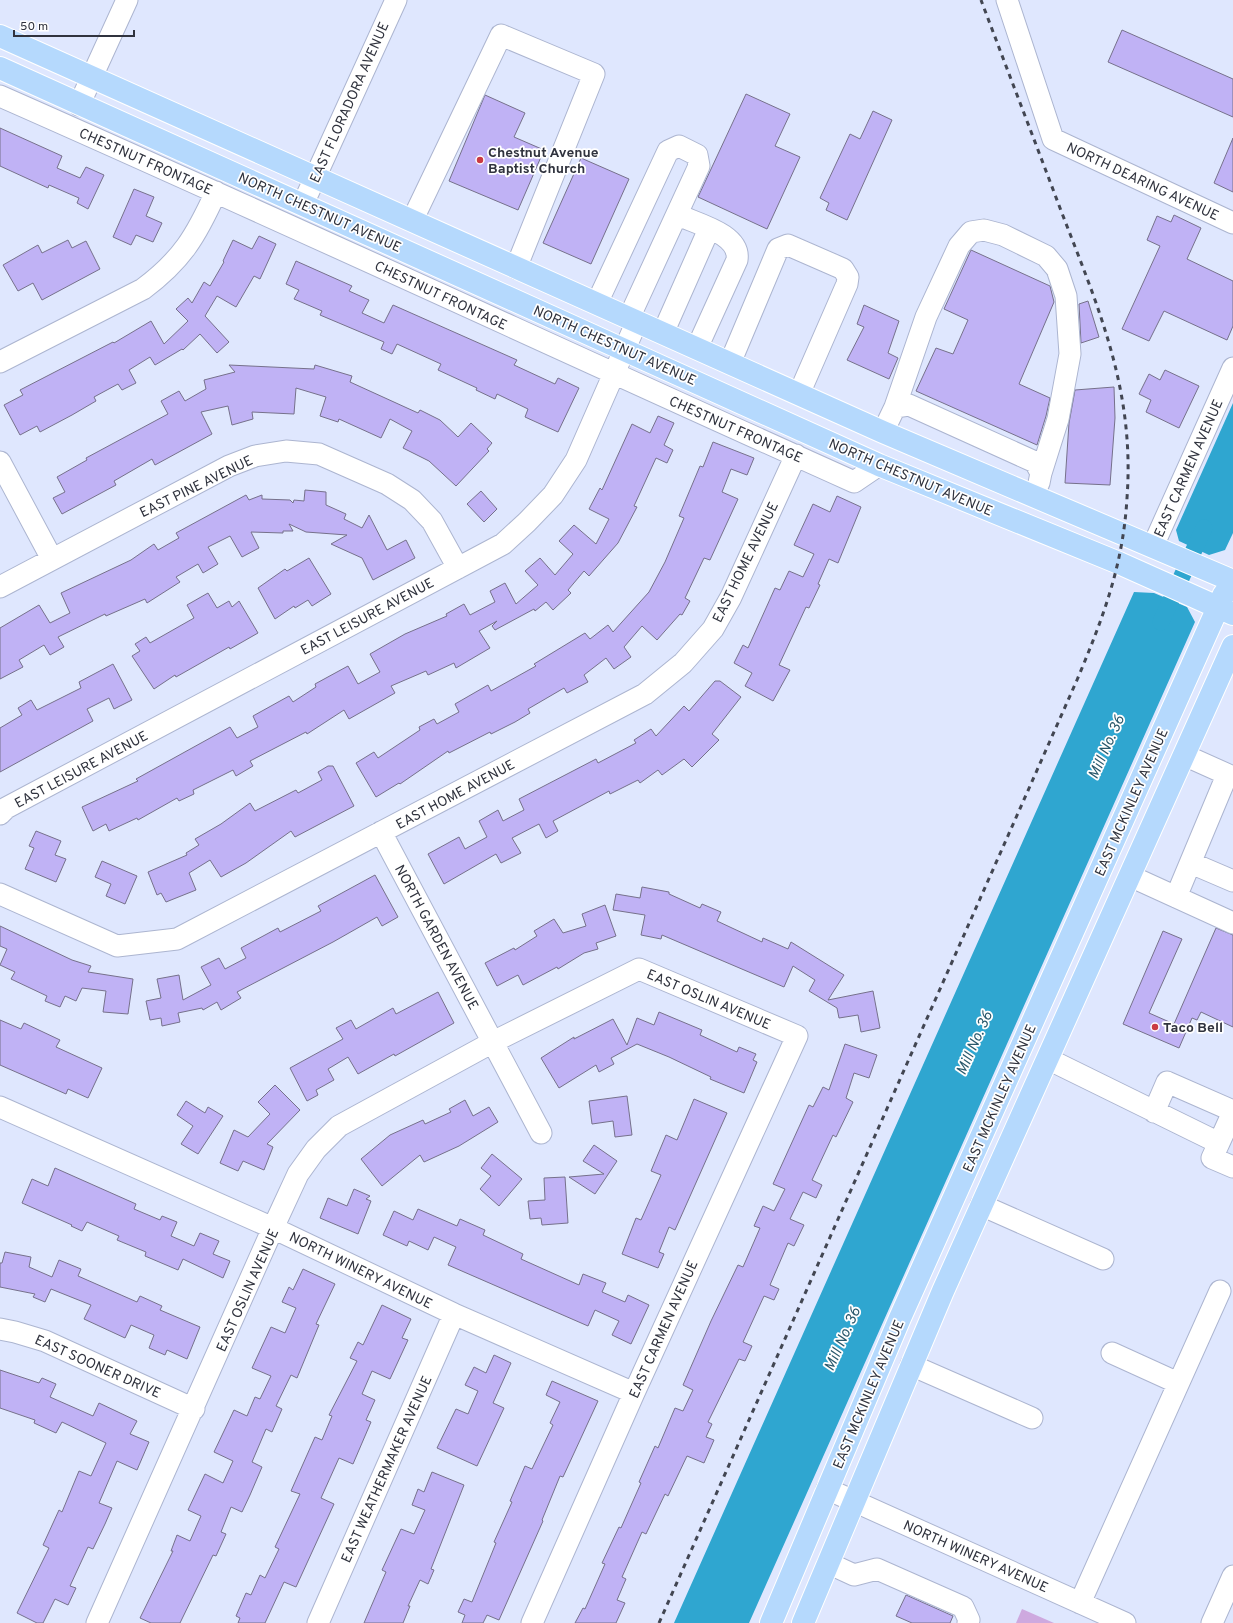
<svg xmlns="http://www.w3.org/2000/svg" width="1233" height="1623" viewBox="0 0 1233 1623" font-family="Overpass,sans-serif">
<rect width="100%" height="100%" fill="#dfe7fe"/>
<path fill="#cea9df" d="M 1022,1609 L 1054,1623 L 1016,1623 Z"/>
<path fill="#2fa6d0" d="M 1233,403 L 1233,533 L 1225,550 L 1209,555 L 1179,541 L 1176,530 Z
M 1134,592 L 1154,593 L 1187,607 L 1195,622 L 749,1623 L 674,1623 Z"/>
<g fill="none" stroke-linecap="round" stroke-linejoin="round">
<path stroke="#2fa6d0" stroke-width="17" d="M 1161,622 L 1204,528"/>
</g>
<path fill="#c0b2f5" stroke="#76718b" d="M 1122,30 L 1233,79 L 1233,117 L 1108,62 Z
M 746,94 L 790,114 L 775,146 L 800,157 L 767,229 L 698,197 Z
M 485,95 L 525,113 L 514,137 L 544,150 L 518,210 L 449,181 Z
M 873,111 L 892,120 L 847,220 L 826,210 L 829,203 L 820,198 L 850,134 L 860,139 Z
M 0,128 L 62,156 L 57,168 L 80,178 L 86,167 L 104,175 L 88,209 L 77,203 L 79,198 L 49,185 L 48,188 L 0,166 Z
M 1233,138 L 1233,192 L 1214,183 Z
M 581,158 L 629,179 L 591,264 L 543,243 Z
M 134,189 L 154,197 L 146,216 L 162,223 L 153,242 L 136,235 L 131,245 L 113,237 Z
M 1174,215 L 1201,228 L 1187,259 L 1233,281 L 1233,326 L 1227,340 L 1164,311 L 1149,341 L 1122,329 L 1160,246 L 1147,240 L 1157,216 L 1171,222 Z
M 259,236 L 276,244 L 260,279 L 254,276 L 236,307 L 217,296 L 205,316 L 229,342 L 217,353 L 200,334 L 183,350 L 182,349 L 155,365 L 150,357 L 129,370 L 136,383 L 122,390 L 118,384 L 94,397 L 96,401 L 72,415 L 40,432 L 37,426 L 20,435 L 4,405 L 23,395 L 20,390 L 113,342 L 114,343 L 151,321 L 164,344 L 188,321 L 176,309 L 188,298 L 192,303 L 204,282 L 210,286 L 224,262 L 223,261 L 233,240 L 252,249 Z
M 68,240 L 72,248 L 86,241 L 100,269 L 42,300 L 33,283 L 18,291 L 3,265 L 38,245 L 42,253 Z
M 971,250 L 1050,286 L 1054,302 L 1019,384 L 1050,398 L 1046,416 L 1037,445 L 916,391 L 936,348 L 953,354 L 968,320 L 944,309 Z
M 296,261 L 352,286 L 349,291 L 369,300 L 362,313 L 384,323 L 393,305 L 517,360 L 514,365 L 555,384 L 558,378 L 579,388 L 558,432 L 525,417 L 528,409 L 497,394 L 495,399 L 476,390 L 477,388 L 438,370 L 441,364 L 397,344 L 392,354 L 381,349 L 384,342 L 320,315 L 322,311 L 294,299 L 299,290 L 286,284 Z
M 1088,301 L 1099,337 L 1081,343 L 1079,304 Z
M 864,305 L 899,321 L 888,353 L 898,358 L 889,379 L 847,360 L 864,327 L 857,324 Z
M 229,365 L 314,369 L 315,365 L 352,376 L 350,382 L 418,413 L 420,410 L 440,420 L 458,437 L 471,423 L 492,443 L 487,449 L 489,451 L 456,486 L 429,461 L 403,448 L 412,431 L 390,419 L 381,438 L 339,419 L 338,422 L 320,416 L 326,397 L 296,388 L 294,414 L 252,412 L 253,419 L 232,425 L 228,406 L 201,412 L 212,434 L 155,465 L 152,459 L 114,481 L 116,485 L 62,514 L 53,498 L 65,492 L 57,477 L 87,460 L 86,458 L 168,414 L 161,401 L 179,391 L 185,401 L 206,389 L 204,380 L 235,372 Z
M 1165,370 L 1199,386 L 1179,428 L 1146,412 L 1151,400 L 1139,394 L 1149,374 L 1160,380 Z
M 1114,387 L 1115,418 L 1110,485 L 1065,483 L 1069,423 L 1075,390 Z
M 658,416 L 674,423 L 664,445 L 673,450 L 667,463 L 656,458 L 634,506 L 637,507 L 618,543 L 589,576 L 584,571 L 568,590 L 571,593 L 553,610 L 546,602 L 535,611 L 534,609 L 495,630 L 492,626 L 497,621 L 479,631 L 490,648 L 456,668 L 454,663 L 428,675 L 426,671 L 391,686 L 395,693 L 349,719 L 344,710 L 307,734 L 306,732 L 250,761 L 253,766 L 236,776 L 233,770 L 193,790 L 194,794 L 179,801 L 177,798 L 138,820 L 137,818 L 109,831 L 106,824 L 93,831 L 82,807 L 138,781 L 136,779 L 230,727 L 237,738 L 258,727 L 253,716 L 289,696 L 293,702 L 316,687 L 315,684 L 348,666 L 358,684 L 380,672 L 370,654 L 405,634 L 447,616 L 446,614 L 464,604 L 470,615 L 495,602 L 490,591 L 505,583 L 516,604 L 538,585 L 525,571 L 540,558 L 555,575 L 573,554 L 559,541 L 574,525 L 596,544 L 609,519 L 589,509 L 600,488 L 602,490 L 632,424 L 650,433 Z
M 713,442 L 754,458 L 747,475 L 731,469 L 722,492 L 738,499 L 710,560 L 704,558 L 685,598 L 690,601 L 682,615 L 680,614 L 657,640 L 642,626 L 624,647 L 631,657 L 614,669 L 606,658 L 584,675 L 588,682 L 567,693 L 564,688 L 528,709 L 530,713 L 515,722 L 491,734 L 490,732 L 449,753 L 448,751 L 400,784 L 399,783 L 376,797 L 356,763 L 374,752 L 378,758 L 420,730 L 419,727 L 434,719 L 437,724 L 459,712 L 455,704 L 488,685 L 491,691 L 536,666 L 534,664 L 585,633 L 590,639 L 608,625 L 613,632 L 649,592 L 665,562 L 684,518 L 679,516 L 700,466 L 703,467 Z
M 305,490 L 326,492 L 326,505 L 346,514 L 344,519 L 362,528 L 369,515 L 387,550 L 406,540 L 415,558 L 373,580 L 362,558 L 331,544 L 347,535 L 306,532 L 289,524 L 293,531 L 283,531 L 283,533 L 251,532 L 259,548 L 242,557 L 230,536 L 208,547 L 218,564 L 203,573 L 198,564 L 176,577 L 180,582 L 147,603 L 145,599 L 106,616 L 105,614 L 58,637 L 64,647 L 50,655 L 44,645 L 19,660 L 23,667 L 0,679 L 0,628 L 39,605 L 50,623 L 70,613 L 61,593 L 131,560 L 154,544 L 158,550 L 179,538 L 176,533 L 246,495 L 249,500 L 262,495 L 262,499 L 290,500 L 293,503 L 294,500 L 304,501 Z
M 481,491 L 497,509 L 484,522 L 467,504 Z
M 837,496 L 861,507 L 838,563 L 829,559 L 818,584 L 820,585 L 809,608 L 806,607 L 779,665 L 790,670 L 773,701 L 745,686 L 752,673 L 734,663 L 743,645 L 748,648 L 775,588 L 780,590 L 789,571 L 803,577 L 814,554 L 794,545 L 813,504 L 830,512 Z
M 309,558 L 331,594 L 312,606 L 308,600 L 295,608 L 294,606 L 275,619 L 258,588 L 285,569 L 287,571 Z
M 208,593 L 217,608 L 229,601 L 232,607 L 239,601 L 258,633 L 230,649 L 229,647 L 176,677 L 175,675 L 154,689 L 132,656 L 140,651 L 135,644 L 146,637 L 150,643 L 194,618 L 187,605 Z
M 113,664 L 132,700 L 114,709 L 109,698 L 87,709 L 93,721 L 0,772 L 0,728 L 22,715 L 18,708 L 31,700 L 37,710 L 81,688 L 79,682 Z
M 715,681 L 720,681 L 741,697 L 712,734 L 719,740 L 692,767 L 684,759 L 662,775 L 658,770 L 640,783 L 638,780 L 610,794 L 609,791 L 553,821 L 558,831 L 546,838 L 539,824 L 512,838 L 521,853 L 501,863 L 496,854 L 444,884 L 428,854 L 459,837 L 465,849 L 487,837 L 479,821 L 498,810 L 503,821 L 524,810 L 519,799 L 596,759 L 598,763 L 636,743 L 634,740 L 651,729 L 656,736 L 684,706 L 689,711 Z
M 328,766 L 333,766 L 354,806 L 295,837 L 291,831 L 246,863 L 221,877 L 210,860 L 189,873 L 196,890 L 166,902 L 161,893 L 157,895 L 148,872 L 187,855 L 186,853 L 199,845 L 195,839 L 221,824 L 250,803 L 255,811 L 296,790 L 298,793 L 322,780 L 318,772 Z
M 36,831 L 61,841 L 55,855 L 66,859 L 56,882 L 25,869 L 34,848 L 29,846 Z
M 102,861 L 137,876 L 125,904 L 106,896 L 111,884 L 95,877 Z
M 375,875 L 398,917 L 382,926 L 377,917 L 333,942 L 237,992 L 241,998 L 221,1010 L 217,1002 L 203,1010 L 202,1008 L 178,1013 L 180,1022 L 162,1026 L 161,1018 L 150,1020 L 146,1001 L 161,998 L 157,979 L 179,975 L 183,1000 L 211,985 L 201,967 L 219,958 L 225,969 L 246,958 L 241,948 L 278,928 L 280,932 L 321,911 L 318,906 Z
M 642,887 L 669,892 L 669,894 L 700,908 L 702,904 L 721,912 L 717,921 L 762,942 L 763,938 L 788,949 L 791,942 L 844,975 L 828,1000 L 873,991 L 880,1028 L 861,1032 L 858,1015 L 839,1018 L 837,1008 L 809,991 L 815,980 L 793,966 L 784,987 L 662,935 L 661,939 L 641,935 L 645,915 L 613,910 L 616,894 L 640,898 Z
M 605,905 L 616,936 L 596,943 L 598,949 L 584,953 L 558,969 L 557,967 L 523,985 L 518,975 L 497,986 L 485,963 L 514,948 L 515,950 L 537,936 L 534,931 L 554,919 L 563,933 L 586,926 L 582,914 Z
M 0,926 L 72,960 L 91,966 L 88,972 L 133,979 L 128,1014 L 103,1012 L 106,991 L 82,988 L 76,1001 L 65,996 L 60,1007 L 45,1001 L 47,996 L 11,979 L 15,972 L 0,965 L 7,949 L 0,946 Z
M 1216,928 L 1233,935 L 1233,1027 L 1201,1012 L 1197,1020 L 1192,1018 L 1179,1048 L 1123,1024 L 1163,931 L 1182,939 L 1149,1013 L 1174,1024 Z
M 438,992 L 454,1023 L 395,1056 L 394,1054 L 358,1074 L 348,1057 L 328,1069 L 334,1080 L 316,1090 L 318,1095 L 307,1101 L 290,1068 L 343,1039 L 336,1028 L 351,1020 L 356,1029 L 393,1008 L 396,1014 Z
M 659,1012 L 702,1030 L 700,1035 L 737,1052 L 739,1047 L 756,1054 L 753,1060 L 757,1062 L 744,1093 L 710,1079 L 711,1077 L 669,1057 L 637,1044 L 611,1058 L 614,1064 L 599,1072 L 596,1065 L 559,1088 L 541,1058 L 574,1037 L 574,1039 L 613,1019 L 627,1045 L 637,1018 L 654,1025 Z
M 0,1020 L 21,1029 L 24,1023 L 60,1040 L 56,1047 L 102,1068 L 88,1098 L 68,1089 L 66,1094 L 0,1065 Z
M 845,1044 L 877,1055 L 869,1078 L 854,1073 L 846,1098 L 853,1102 L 836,1137 L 833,1135 L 812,1180 L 822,1185 L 816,1198 L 803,1192 L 790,1219 L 804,1225 L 794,1246 L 788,1243 L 770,1285 L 779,1289 L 774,1300 L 764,1296 L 743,1342 L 752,1346 L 745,1361 L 739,1359 L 708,1422 L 712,1424 L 706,1437 L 714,1440 L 704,1463 L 687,1456 L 668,1496 L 665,1494 L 646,1534 L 642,1532 L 622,1577 L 626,1579 L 617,1600 L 625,1603 L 616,1623 L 575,1623 L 583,1608 L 585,1609 L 605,1564 L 602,1563 L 619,1527 L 621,1528 L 641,1483 L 639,1482 L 655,1446 L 658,1448 L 675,1408 L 683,1411 L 693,1390 L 683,1385 L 711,1321 L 738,1265 L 743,1267 L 760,1228 L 754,1226 L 763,1206 L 774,1211 L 785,1189 L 773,1184 L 809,1105 L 813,1107 L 823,1087 L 829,1090 Z
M 275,1085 L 300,1110 L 267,1144 L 273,1147 L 264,1170 L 243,1161 L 238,1171 L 220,1163 L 234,1130 L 248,1137 L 270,1114 L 258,1102 Z
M 627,1096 L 632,1135 L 615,1137 L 613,1121 L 592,1124 L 589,1101 Z
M 694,1099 L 727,1113 L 675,1230 L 669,1227 L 659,1252 L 664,1254 L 658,1268 L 622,1254 L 636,1218 L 641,1220 L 661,1175 L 651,1171 L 666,1135 L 677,1140 Z
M 465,1100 L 473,1116 L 489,1107 L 498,1122 L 459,1146 L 424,1162 L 420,1155 L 382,1186 L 361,1159 L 390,1135 L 423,1120 L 425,1124 L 451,1112 L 449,1109 Z
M 186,1101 L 205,1113 L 208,1107 L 223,1116 L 198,1154 L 181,1144 L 193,1126 L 177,1115 Z
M 594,1145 L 617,1161 L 595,1194 L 569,1177 L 604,1174 L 583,1161 Z
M 492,1154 L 522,1179 L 499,1206 L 480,1189 L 491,1176 L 481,1168 Z
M 55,1168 L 136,1204 L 134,1209 L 160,1220 L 162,1216 L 177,1222 L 171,1236 L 194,1246 L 200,1233 L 219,1241 L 213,1254 L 230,1261 L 223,1278 L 183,1259 L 178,1270 L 145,1256 L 146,1252 L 117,1240 L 119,1236 L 87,1222 L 82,1231 L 71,1226 L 72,1225 L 22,1203 L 32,1179 L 48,1186 Z
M 565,1177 L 568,1223 L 542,1225 L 541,1218 L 530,1219 L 528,1201 L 545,1200 L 544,1178 Z
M 354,1189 L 370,1196 L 366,1199 L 371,1201 L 358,1234 L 320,1218 L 328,1198 L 347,1206 Z
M 418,1209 L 457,1226 L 460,1219 L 485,1230 L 483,1235 L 523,1254 L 521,1259 L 579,1285 L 583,1274 L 606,1283 L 602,1292 L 625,1302 L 628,1295 L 649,1305 L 631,1344 L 612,1335 L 619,1321 L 595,1310 L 588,1326 L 448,1265 L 456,1247 L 434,1237 L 428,1250 L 409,1241 L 407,1246 L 383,1235 L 394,1211 L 413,1220 Z
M 5,1252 L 31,1257 L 29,1267 L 52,1277 L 59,1260 L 81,1269 L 78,1276 L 137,1302 L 140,1296 L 162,1306 L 160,1310 L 200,1327 L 187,1359 L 167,1350 L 165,1355 L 149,1348 L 154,1335 L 131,1325 L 125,1338 L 84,1319 L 91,1305 L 51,1289 L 45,1302 L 33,1297 L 35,1294 L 0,1287 L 0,1263 L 2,1263 Z
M 303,1269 L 335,1284 L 316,1324 L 319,1325 L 297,1378 L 291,1375 L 276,1406 L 282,1409 L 272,1432 L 266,1429 L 252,1462 L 262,1467 L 250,1495 L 242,1512 L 231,1507 L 221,1532 L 226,1534 L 216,1556 L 213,1555 L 180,1623 L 151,1623 L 140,1618 L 173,1551 L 171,1551 L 177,1535 L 190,1541 L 201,1516 L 188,1510 L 205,1474 L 223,1483 L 233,1461 L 214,1452 L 234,1410 L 247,1416 L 255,1397 L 260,1399 L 271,1376 L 252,1368 L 271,1327 L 285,1333 L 296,1308 L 282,1302 L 289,1287 L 293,1290 Z
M 382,1305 L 411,1319 L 402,1338 L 408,1340 L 390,1379 L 372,1371 L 362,1394 L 375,1400 L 366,1420 L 371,1422 L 353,1464 L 339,1458 L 321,1498 L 334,1504 L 296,1587 L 284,1582 L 265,1623 L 238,1623 L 240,1618 L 236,1616 L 246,1593 L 251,1595 L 260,1575 L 265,1578 L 279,1549 L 275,1547 L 300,1494 L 291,1491 L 315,1437 L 322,1440 L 332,1416 L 329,1415 L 357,1361 L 350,1358 L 358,1342 L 363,1345 Z
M 494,1355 L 511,1363 L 493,1403 L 504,1408 L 477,1466 L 437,1448 L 456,1409 L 468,1414 L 478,1391 L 465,1385 L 474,1367 L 486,1373 Z
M 0,1370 L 39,1383 L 42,1378 L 56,1384 L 50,1397 L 93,1416 L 99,1403 L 137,1421 L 130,1434 L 149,1442 L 137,1470 L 117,1461 L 99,1503 L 112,1508 L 105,1524 L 93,1549 L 88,1547 L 70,1586 L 76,1588 L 68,1605 L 55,1599 L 43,1623 L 37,1623 L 17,1613 L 49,1548 L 43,1545 L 59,1510 L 62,1512 L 79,1471 L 91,1476 L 106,1443 L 62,1422 L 56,1433 L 34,1423 L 35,1420 L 0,1408 Z
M 552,1381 L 598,1401 L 563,1477 L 560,1476 L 542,1520 L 543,1521 L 499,1620 L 487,1615 L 483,1623 L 462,1623 L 465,1615 L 458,1612 L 464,1599 L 472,1602 L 496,1543 L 494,1542 L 512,1502 L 510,1501 L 525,1466 L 532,1469 L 553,1425 L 550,1423 L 560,1402 L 546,1395 Z
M 432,1472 L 464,1485 L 431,1569 L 434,1570 L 428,1584 L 420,1580 L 408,1606 L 410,1606 L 403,1623 L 364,1623 L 386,1572 L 382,1570 L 401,1529 L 414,1534 L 425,1510 L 412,1505 L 418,1489 L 424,1492 Z
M 906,1595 L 953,1616 L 950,1623 L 912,1623 L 896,1616 Z"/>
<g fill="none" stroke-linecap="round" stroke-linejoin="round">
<defs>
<path id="minor" d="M 1007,0 L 1053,139 L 1233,223
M 0,96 C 286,222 569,354 854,482 L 879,465
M 79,105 L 127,0
M 303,204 L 396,0
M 678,215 C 697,224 741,234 737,260 L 697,348
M 412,221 L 501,35 L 594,74 L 516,268
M 597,303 L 668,151 L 679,146 L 697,155 L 699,166 L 629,318
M 663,333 L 709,229
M 0,362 L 143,289 C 182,260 196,236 216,192
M 730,363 L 778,249 L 788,245 L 843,269 L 848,277 L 847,284 L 799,394
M 895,407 L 926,317 L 959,246 L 971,232 L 984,230 L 1003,235 L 1046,256 L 1057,269 L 1066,296 L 1070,354 L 1058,419 L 1041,473
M 883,432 L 895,407 L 909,405 L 1035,462 L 1041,473 L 1039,483
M 0,462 L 52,559
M 1153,546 L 1233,368
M 0,587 L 229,466 L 255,456 L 286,451 L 319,454 L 387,484 L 412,500 L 432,521 L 458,568
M 1184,755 L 1233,777
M 0,814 L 6,808 L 503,544 L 527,522 L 553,495 L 576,460 L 637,321
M 381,832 L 541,1133
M 1191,863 L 1233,881
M 1130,876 L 1233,923
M 0,894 L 117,946 L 177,939 L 645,694 L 683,663 L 713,629 L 731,597 L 796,455
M 1176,897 L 1227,775
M 1048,1059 L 1219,1143 L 1233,1112
M 0,1107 L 273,1228 L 454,1314 L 634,1393
M 1154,1112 L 1167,1082 L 1233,1111
M 1219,1143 L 1212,1158 L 1233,1167
M 981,1205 L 1103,1259
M 0,1329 L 15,1332 L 45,1341 L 194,1409
M 1112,1353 L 1178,1383
M 911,1365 L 1032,1418
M 827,1489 L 1125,1623
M 828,1563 L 854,1575 L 877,1569 L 963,1607 L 969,1620 L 968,1623
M 1080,1603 L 1220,1291
M 97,1623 L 273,1228 L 298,1174 L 316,1149 L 339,1126 L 493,1042 L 639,969 L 797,1036 L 634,1393 L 532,1623
M 318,1623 L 454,1314
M 1212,1623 L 1233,1576"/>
<path id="major" d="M 0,36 L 883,432 L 1233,581
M 0,68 L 879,465 L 1119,563 L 1233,614
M 771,1623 L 900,1318 L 1224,594
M 803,1623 L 943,1291 L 1233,646"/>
</defs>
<use href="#minor" stroke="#acb5d0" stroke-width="23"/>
<use href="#major" stroke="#fff" stroke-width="24"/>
<use href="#minor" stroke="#fff" stroke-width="21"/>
<use href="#major" stroke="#b5d9fd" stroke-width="22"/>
<path stroke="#424652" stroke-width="3" stroke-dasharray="5 5" stroke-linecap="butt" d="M 659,1623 L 1077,680 C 1103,618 1123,566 1127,498 C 1135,389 1098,307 1060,208 C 1034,139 1007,69 981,0"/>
</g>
<g fill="#ca3a43" stroke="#fff" stroke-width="1.5">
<circle cx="480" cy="160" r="4"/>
<circle cx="1155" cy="1027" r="4"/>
</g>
<g text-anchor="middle" stroke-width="3.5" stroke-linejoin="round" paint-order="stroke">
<g font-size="14" fill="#30333e" stroke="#fff">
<text transform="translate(349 102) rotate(-66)" y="5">EAST FLORADORA AVENUE</text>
<text transform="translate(146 161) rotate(24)" y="5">CHESTNUT FRONTAGE</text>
<text transform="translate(1143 181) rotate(25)" y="5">NORTH DEARING AVENUE</text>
<text transform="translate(320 212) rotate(24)" y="5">NORTH CHESTNUT AVENUE</text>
<text transform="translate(441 295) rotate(25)" y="5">CHESTNUT FRONTAGE</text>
<text transform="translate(615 345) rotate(24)" y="5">NORTH CHESTNUT AVENUE</text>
<text transform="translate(736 429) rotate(24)" y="5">CHESTNUT FRONTAGE</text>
<text transform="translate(1188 468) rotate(-66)" y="5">EAST CARMEN AVENUE</text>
<text transform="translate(911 477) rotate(23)" y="5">NORTH CHESTNUT AVENUE</text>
<text transform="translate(196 486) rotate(-26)" y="5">EAST PINE AVENUE</text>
<text transform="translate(745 562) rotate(-64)" y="5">EAST HOME AVENUE</text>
<text transform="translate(367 616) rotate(-28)" y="5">EAST LEISURE AVENUE</text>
<text transform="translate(81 769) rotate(-28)" y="5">EAST LEISURE AVENUE</text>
<text transform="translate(455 794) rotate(-28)" y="5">EAST HOME AVENUE</text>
<text transform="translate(1131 802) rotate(-66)" y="5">EAST MCKINLEY AVENUE</text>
<text transform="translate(437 937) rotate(62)" y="5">NORTH GARDEN AVENUE</text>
<text transform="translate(709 999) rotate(23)" y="5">EAST OSLIN AVENUE</text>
<text transform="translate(999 1098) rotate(-66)" y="5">EAST MCKINLEY AVENUE</text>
<text transform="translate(361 1270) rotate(26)" y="5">NORTH WINERY AVENUE</text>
<text transform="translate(247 1290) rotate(-66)" y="5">EAST OSLIN AVENUE</text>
<text transform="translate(663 1329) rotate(-66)" y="5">EAST CARMEN AVENUE</text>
<text transform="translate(98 1366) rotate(24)" y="5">EAST SOONER DRIVE</text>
<text transform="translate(868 1394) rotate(-67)" y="5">EAST MCKINLEY AVENUE</text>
<text transform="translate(386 1469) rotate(-66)" y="5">EAST WEATHERMAKER AVENUE</text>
<text transform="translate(976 1556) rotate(24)" y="5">NORTH WINERY AVENUE</text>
</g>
<g font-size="14" font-weight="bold" fill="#30333e" stroke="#fff" text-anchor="start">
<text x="488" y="157">Chestnut Avenue<tspan x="488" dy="16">Baptist Church</tspan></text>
<text x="1163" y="1032">Taco Bell</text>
</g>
<g font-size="15" font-style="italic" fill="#2b5a6d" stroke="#fff">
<text transform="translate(1106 747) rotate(-66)" y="5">Mill No. 36</text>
<text transform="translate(974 1043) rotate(-66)" y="5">Mill No. 36</text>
<text transform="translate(842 1339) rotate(-66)" y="5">Mill No. 36</text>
</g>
</g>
<path d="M14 30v6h120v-6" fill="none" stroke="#30333e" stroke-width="2"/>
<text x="20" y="30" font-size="12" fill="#30333e" stroke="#ffffff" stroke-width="3" paint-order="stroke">50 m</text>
</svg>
